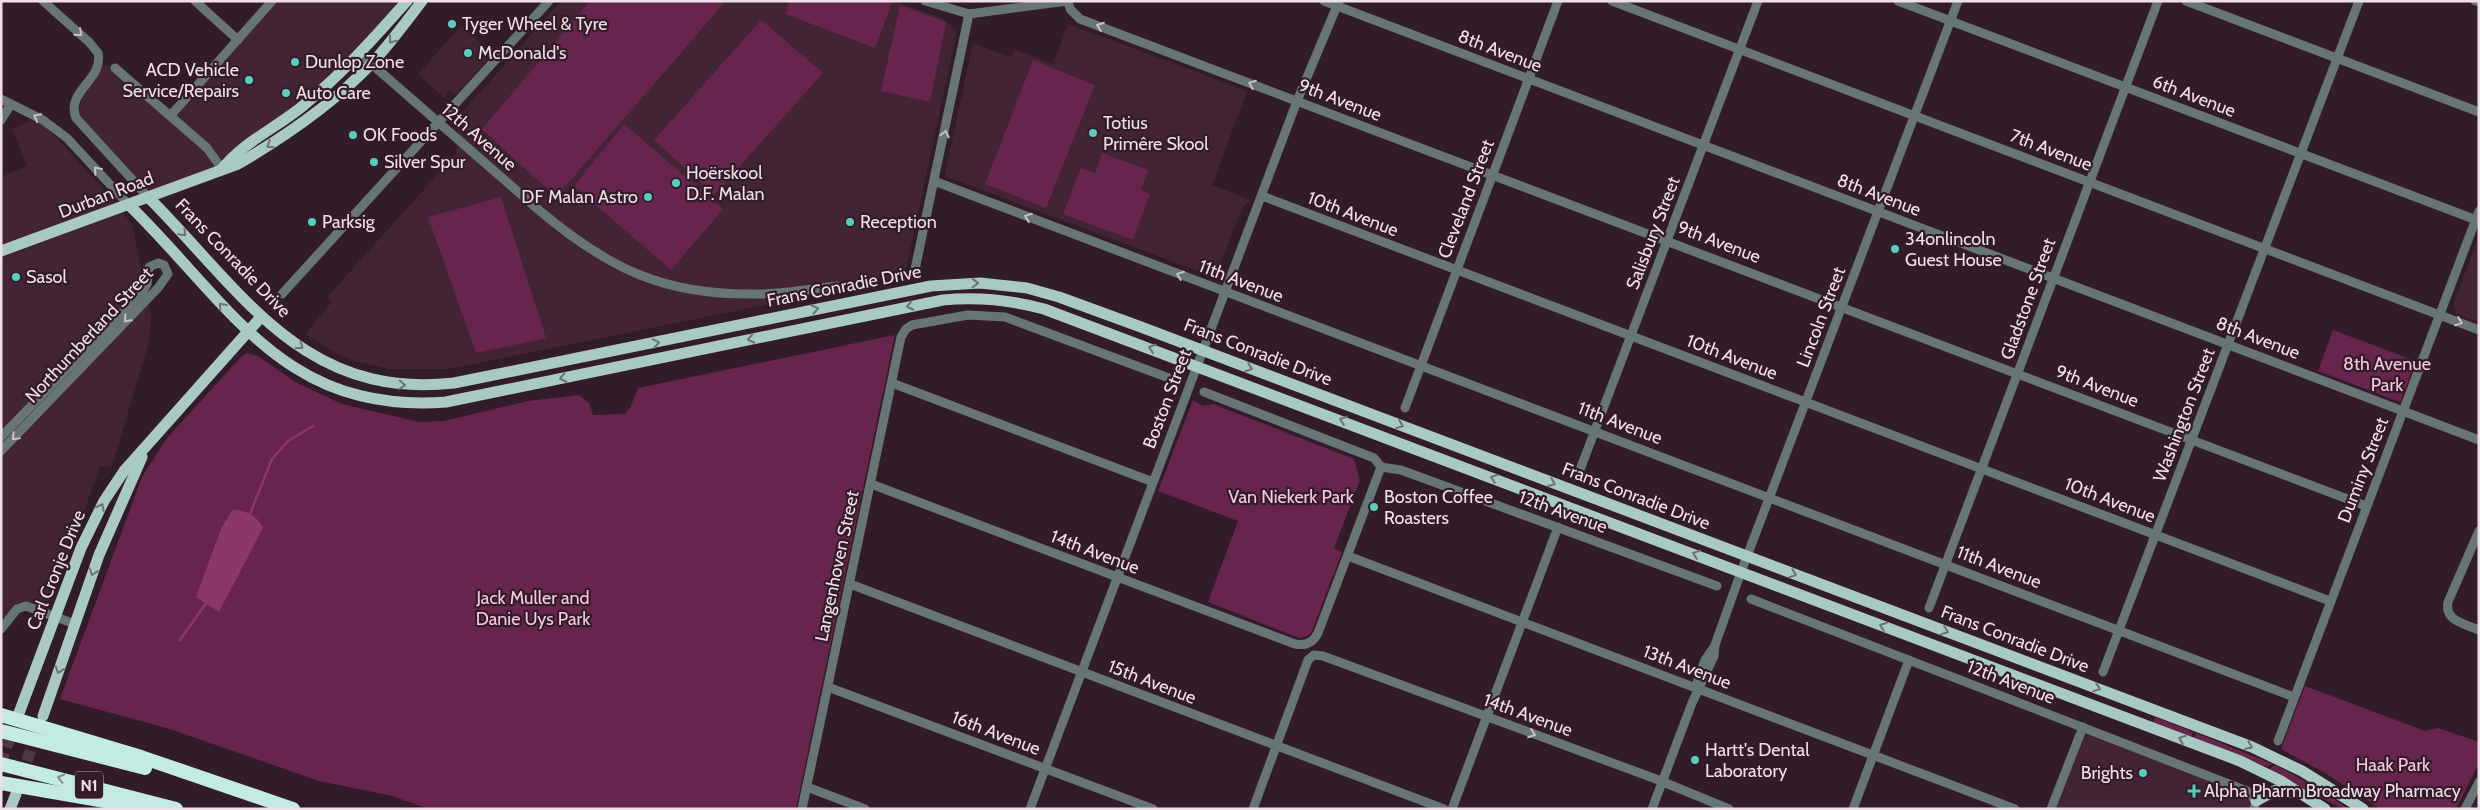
<svg xmlns="http://www.w3.org/2000/svg" width="2480" height="810" font-family="Cabin,sans-serif">
<rect width="100%" height="100%" fill="#331c29"/>
<!-- built -->
<g fill="#422435">
<path d="M273,1H407L359,53L220,169L149,198L74,112L98,64L115,67L172,115Z"/>
<path d="M561,1H894L944,19L957,32L906,269L898,278L449,369H388L355,361L337,354L305,334L332,302L327,297L456,154L459,116Z"/>
<path d="M1068,24L1247,91L1212,185L1250,200L1242,208L1220,265L1223,272L1219,279L947,177L945,174L973,43L1011,57L1014,49L1053,64Z"/>
<path d="M461,26L493,54L455,95L450,91L444,98L418,74Z"/>
<path d="M32,120L45,126L102,187L132,224L151,314L149,342L112,467L100,466L61,578L41,616L26,611L20,612L1,632V177L27,166L12,129Z"/>
<path d="M2479,236V322L2456,314L2453,304Z"/>
<path d="M2089,734L2246,794L2251,801V809H2057L2084,737Z"/>
</g>
<!-- green -->
<g fill="#67254d">
<path d="M590,1H726L556,197L482,129Z"/>
<path d="M790,1H888L892,3L875,48L785,14Z"/>
<path d="M900,5L946,22L930,102L881,91Z"/>
<path d="M761,20L823,73L714,195L654,140Z"/>
<path d="M1033,60L1095,85L1046,208L985,184Z"/>
<path d="M624,124L723,209L671,270L574,186Z"/>
<path d="M1102,153L1148,170L1141,190L1150,194L1133,240L1063,214L1081,168L1095,173Z"/>
<path d="M501,197L546,338L476,353L428,217Z"/>
<path d="M2333,330L2416,361L2400,402L2318,371Z"/>
<path d="M895,335L796,809H429L392,796L319,781L170,729L60,699L142,477L167,438L242,356L247,353L258,356L295,382L342,404L419,422L444,421L528,401L579,395L589,403L593,415L624,414L630,408L638,388Z"/>
<path d="M1193,400L1203,406L1213,404L1354,459L1360,480L1334,548L1342,552L1312,631L1308,636L1299,638L1208,602L1238,521L1158,491Z"/>
<path d="M2305,686L2425,731L2438,728L2479,742V763L2456,809H2381L2325,773L2281,749Z"/>
<path d="M2155,717L2193,732L2191,737L2153,722Z"/>
<path d="M2196,733L2273,764L2267,767L2194,738Z"/>
<path d="M2275,765L2316,787L2349,809C2335,809 2287,777 2269,769Z"/>
</g>
<!-- water -->
<path fill="#8b3769" d="M232,510C246,510 257,515 263,528L219,612L196,597L221,529Z"/>
<g fill="none" stroke-linecap="round" stroke-linejoin="round">
<!-- stream -->
<g stroke="#8b3769" stroke-width="2.5">
<path d="M250,514L272,459L288,441L313,426"/>
<path d="M180,640L206,603"/>
</g>
<!-- major-tunnel -->
<g stroke="#4f3946" stroke-width="11" stroke-dasharray="11 5.5" stroke-linecap="butt">
<path d="M1,763L14,727"/>
<path d="M16,792L37,732"/>
</g>
<!-- minor -->
<g stroke="#677674" stroke-width="9">
<path d="M43,1L89,42L98,53C104,80 65,91 76,118L149,198"/>
<path d="M195,1L238,40"/>
<path d="M925,1L969,14L1067,1"/>
<path d="M1068,1L1070,9L1080,19L2366,506"/>
<path d="M1324,1L2479,440"/>
<path d="M1612,1L2479,330"/>
<path d="M1898,1L2479,221"/>
<path d="M2186,1L2479,112"/>
<path d="M2475,1L2479,2"/>
<path d="M360,54L540,211C609,269 665,296 758,294C784,294 811,289 837,286"/>
<path d="M115,68L207,148L222,169"/>
<path d="M1,99L43,120L67,138L130,206"/>
<path d="M171,115L272,1"/>
<path d="M1,120L11,104"/>
<path d="M934,181L2294,697"/>
<path d="M1262,196L2330,601"/>
<path d="M914,274L969,14"/>
<path d="M282,294L549,1"/>
<path d="M892,383L1153,482"/>
<path d="M1204,392L1374,458L1381,467"/>
<path d="M1405,408L1558,1"/>
<path d="M1,437L143,291L147,284L149,267L158,263L164,265L168,274L158,288L1,451"/>
<path d="M1381,467L1401,470L1717,586"/>
<path d="M1578,475L1758,1"/>
<path d="M871,484L1295,644C1305,646 1313,643 1318,633L1381,467"/>
<path d="M2479,531L2448,602C2444,621 2465,624 2479,630"/>
<path d="M1348,556L2015,809"/>
<path d="M850,584L1444,809"/>
<path d="M1751,599L2247,791L2256,801L2254,809"/>
<path d="M1929,608L2158,1"/>
<path d="M1,629L17,609L26,606L75,624"/>
<path d="M2103,672L2359,1"/>
<path d="M1697,683L1705,660L1714,647"/>
<path d="M828,687L1153,809"/>
<path d="M2278,741L2479,211"/>
<path d="M807,787L865,809"/>
<path d="M802,809L901,337L906,329L912,325L968,315L1005,317L1177,381"/>
<path d="M1030,809L1297,101L1339,1"/>
<path d="M1253,809L1308,660L1314,655L1323,656L1656,779L1729,809"/>
<path d="M1452,809L1558,527"/>
<path d="M1652,809L1692,703L1714,656L1715,645L1741,572L1958,1"/>
<path d="M1853,809L1909,660"/>
<path d="M2051,809L2083,727"/>
<path d="M2465,809L2479,782"/>
</g>
<!-- major -->
<g stroke="#a9c9c4" stroke-width="11">
<path d="M222,169C243,142 278,127 304,105C342,74 374,38 407,1"/>
<path d="M149,198C242,291 303,400 454,383L931,286L980,283L1027,288L1059,297L1141,327L2252,747L2302,771L2363,809"/>
<path d="M130,206C231,305 283,414 446,402L943,300C977,297 1011,300 1044,309L2240,761L2281,781L2325,809"/>
<path d="M1,251L238,164C286,136 333,104 372,63C390,44 406,22 422,1"/>
<path d="M19,713L81,548L104,501L124,471L261,317"/>
<path d="M43,716L99,555L142,457"/>
<path d="M2256,801L2276,790L2294,793"/>
<path d="M10,809L16,794"/>
</g>
<!-- highway -->
<g stroke="#c3ebe4" stroke-width="14">
<path d="M1,715L141,757L293,809"/>
<path d="M1,731L145,768"/>
<path d="M1,764L176,809"/>
<path d="M1,783L145,808"/>
</g>
</g>
<!-- one-way arrows -->
<defs><path id="oneway-chevron" d="M-2-3.5L2.5 0L-2 3.5" fill="none" stroke-width="1.6" stroke-linecap="round" stroke-linejoin="round" transform="scale(1.25)"/></defs>
<g stroke="#c6c0c4">
<use href="#oneway-chevron" transform="translate(1100 26) rotate(-160)"/>
<use href="#oneway-chevron" transform="translate(79 33) rotate(41)"/>
<use href="#oneway-chevron" transform="translate(1252 84) rotate(-159)"/>
<use href="#oneway-chevron" transform="translate(37 117) rotate(-152)"/>
<use href="#oneway-chevron" transform="translate(945 134) rotate(-77)"/>
<use href="#oneway-chevron" transform="translate(97 170) rotate(-131)"/>
<use href="#oneway-chevron" transform="translate(1028 217) rotate(-159)"/>
<use href="#oneway-chevron" transform="translate(1180 275) rotate(-159)"/>
<use href="#oneway-chevron" transform="translate(127 319) rotate(133)"/>
<use href="#oneway-chevron" transform="translate(2459 322) rotate(21)"/>
<use href="#oneway-chevron" transform="translate(15 437) rotate(134)"/>
<use href="#oneway-chevron" transform="translate(1532 734) rotate(20)"/>
</g>
<g stroke="#6e7276">
<use href="#oneway-chevron" transform="translate(392 40) rotate(128)"/>
<use href="#oneway-chevron" transform="translate(270 145) rotate(148)"/>
<use href="#oneway-chevron" transform="translate(183 233) rotate(47)"/>
<use href="#oneway-chevron" transform="translate(975 283) rotate(-1)"/>
<use href="#oneway-chevron" transform="translate(222 306) rotate(-132)"/>
<use href="#oneway-chevron" transform="translate(910 306) rotate(168)"/>
<use href="#oneway-chevron" transform="translate(815 309) rotate(-12)"/>
<use href="#oneway-chevron" transform="translate(751 339) rotate(168)"/>
<use href="#oneway-chevron" transform="translate(656 343) rotate(-10)"/>
<use href="#oneway-chevron" transform="translate(300 346) rotate(35)"/>
<use href="#oneway-chevron" transform="translate(1152 348) rotate(-160)"/>
<use href="#oneway-chevron" transform="translate(1249 368) rotate(21)"/>
<use href="#oneway-chevron" transform="translate(563 378) rotate(168)"/>
<use href="#oneway-chevron" transform="translate(402 385) rotate(4)"/>
<use href="#oneway-chevron" transform="translate(1343 420) rotate(-160)"/>
<use href="#oneway-chevron" transform="translate(1400 425) rotate(21)"/>
<use href="#oneway-chevron" transform="translate(1494 478) rotate(-159)"/>
<use href="#oneway-chevron" transform="translate(1552 483) rotate(23)"/>
<use href="#oneway-chevron" transform="translate(101 507) rotate(-62)"/>
<use href="#oneway-chevron" transform="translate(1696 554) rotate(-159)"/>
<use href="#oneway-chevron" transform="translate(93 572) rotate(109)"/>
<use href="#oneway-chevron" transform="translate(1793 574) rotate(21)"/>
<use href="#oneway-chevron" transform="translate(1883 626) rotate(-159)"/>
<use href="#oneway-chevron" transform="translate(1945 631) rotate(21)"/>
<use href="#oneway-chevron" transform="translate(59 670) rotate(109)"/>
<use href="#oneway-chevron" transform="translate(2097 688) rotate(21)"/>
<use href="#oneway-chevron" transform="translate(2182 739) rotate(-159)"/>
<use href="#oneway-chevron" transform="translate(2249 746) rotate(22)"/>
</g>
<use stroke="#828e90" href="#oneway-chevron" transform="translate(61 778) rotate(-166)"/>
<!-- markers -->
<g fill="#59cebf" stroke="#331c29" stroke-width="2">
<circle cx="452" cy="24" r="5"/>
<circle cx="468" cy="53" r="5"/>
<circle cx="295" cy="62" r="5"/>
<circle cx="249" cy="80" r="5"/>
<circle cx="286" cy="93" r="5"/>
<circle cx="1093" cy="133" r="5"/>
<circle cx="353" cy="135" r="5"/>
<circle cx="374" cy="162" r="5"/>
<circle cx="676" cy="183" r="5"/>
<circle cx="648" cy="197" r="5"/>
<circle cx="312" cy="222" r="5"/>
<circle cx="850" cy="222" r="5"/>
<circle cx="1895" cy="249" r="5"/>
<circle cx="16" cy="277" r="5"/>
<circle cx="1374" cy="507" r="5"/>
<circle cx="1695" cy="760" r="5"/>
<circle cx="2143" cy="773" r="5"/>
<path d="M2191.5 783.5h5v5h5v5h-5v5h-5v-5h-5v-5h5z"/>
</g>
<g text-anchor="middle" stroke-width="4.5" stroke-linejoin="round" paint-order="stroke">
<!-- shield labels -->
<rect fill="#331c29" stroke="#b7a4ae" stroke-width="1" x="75" y="771.5" width="28" height="27" rx="4"/>
<g font-size="16" font-weight="bold" fill="#efdfe7">
<text x="89" y="791">N1</text>
</g>
<!-- poi labels -->
<g font-size="18" fill="#efdfe7" stroke="#331c29" text-anchor="start">
<text x="462" y="30">Tyger Wheel &amp; Tyre</text>
<text x="478" y="59">McDonald's</text>
<text x="305" y="68">Dunlop Zone</text>
<text x="239" y="76" text-anchor="end">ACD Vehicle<tspan x="239" dy="21">Service/Repairs</tspan></text>
<text x="296" y="99">Auto Care</text>
<text x="1103" y="129">Totius<tspan x="1103" dy="21">Primêre Skool</tspan></text>
<text x="363" y="141">OK Foods</text>
<text x="384" y="168">Silver Spur</text>
<text x="686" y="179">Hoërskool<tspan x="686" dy="21">D.F. Malan</tspan></text>
<text x="638" y="203" text-anchor="end">DF Malan Astro</text>
<text x="322" y="228">Parksig</text>
<text x="860" y="228">Reception</text>
<text x="1905" y="245">34onlincoln<tspan x="1905" dy="21">Guest House</tspan></text>
<text x="26" y="283">Sasol</text>
<text x="1384" y="503">Boston Coffee<tspan x="1384" dy="21">Roasters</tspan></text>
<text x="1705" y="756">Hartt's Dental<tspan x="1705" dy="21">Laboratory</tspan></text>
<text x="2133" y="779" text-anchor="end">Brights</text>
<text x="2204" y="797">Alpha Pharm Broadway Pharmacy</text>
</g>
<!-- street labels -->
<g font-size="18" fill="#efdfe7" stroke="#331c29">
<text transform="translate(1500 51) rotate(21)" y="6">8th Avenue</text>
<text transform="translate(2194 96) rotate(21)" y="6">6th Avenue</text>
<text transform="translate(1340 100) rotate(21)" y="6">9th Avenue</text>
<text transform="translate(479 137) rotate(41)" y="6">12th Avenue</text>
<text transform="translate(2051 150) rotate(21)" y="6">7th Avenue</text>
<text transform="translate(106 195) rotate(-21)" y="6">Durban Road</text>
<text transform="translate(1879 195) rotate(21)" y="6">8th Avenue</text>
<text transform="translate(1466 199) rotate(-69)" y="6">Cleveland Street</text>
<text transform="translate(1353 214) rotate(21)" y="6">10th Avenue</text>
<text transform="translate(1653 233) rotate(-69)" y="6">Salisbury Street</text>
<text transform="translate(1719 242) rotate(21)" y="6">9th Avenue</text>
<text transform="translate(233 258) rotate(46)" y="6">Frans Conradie Drive</text>
<text transform="translate(1241 281) rotate(21)" y="6">11th Avenue</text>
<text transform="translate(844 286) rotate(-11)" y="6">Frans Conradie Drive</text>
<text transform="translate(2028 299) rotate(-70)" y="6">Gladstone Street</text>
<text transform="translate(1821 317) rotate(-69)" y="6">Lincoln Street</text>
<text transform="translate(89 335) rotate(-47)" y="6">Northumberland Street</text>
<text transform="translate(2258 338) rotate(21)" y="6">8th Avenue</text>
<text transform="translate(1258 352) rotate(21)" y="6">Frans Conradie Drive</text>
<text transform="translate(1732 357) rotate(21)" y="6">10th Avenue</text>
<text transform="translate(2097 386) rotate(21)" y="6">9th Avenue</text>
<text transform="translate(1167 399) rotate(-69)" y="6">Boston Street</text>
<text transform="translate(2184 415) rotate(-69)" y="6">Washington Street</text>
<text transform="translate(1620 423) rotate(21)" y="6">11th Avenue</text>
<text transform="translate(2363 470) rotate(-69)" y="6">Duminy Street</text>
<text transform="translate(1636 496) rotate(21)" y="6">Frans Conradie Drive</text>
<text transform="translate(2110 500) rotate(21)" y="6">10th Avenue</text>
<text transform="translate(1563 512) rotate(20)" y="6">12th Avenue</text>
<text transform="translate(1095 552) rotate(21)" y="6">14th Avenue</text>
<text transform="translate(837 566) rotate(-78)" y="6">Langenhoven Street</text>
<text transform="translate(1999 567) rotate(21)" y="6">11th Avenue</text>
<text transform="translate(56 570) rotate(-68)" y="6">Carl Cronje Drive</text>
<text transform="translate(2015 639) rotate(21)" y="6">Frans Conradie Drive</text>
<text transform="translate(1687 667) rotate(21)" y="6">13th Avenue</text>
<text transform="translate(1152 682) rotate(21)" y="6">15th Avenue</text>
<text transform="translate(2011 682) rotate(21)" y="6">12th Avenue</text>
<text transform="translate(1528 715) rotate(20)" y="6">14th Avenue</text>
<text transform="translate(996 733) rotate(21)" y="6">16th Avenue</text>
</g>
<!-- park labels -->
<g font-size="18" fill="#f8c8e0" stroke="#331c29">
<text x="2387" y="370">8th Avenue<tspan x="2387" dy="21">Park</tspan></text>
<text x="1291" y="503">Van Niekerk Park</text>
<text x="533" y="604">Jack Muller and<tspan x="533" dy="21">Danie Uys Park</tspan></text>
<text x="2393" y="771">Haak Park</text>
</g>
</g>
<!-- border -->
<rect width="2480" height="810" fill="none" stroke="#efdfe7" stroke-width="5"/>
</svg>
